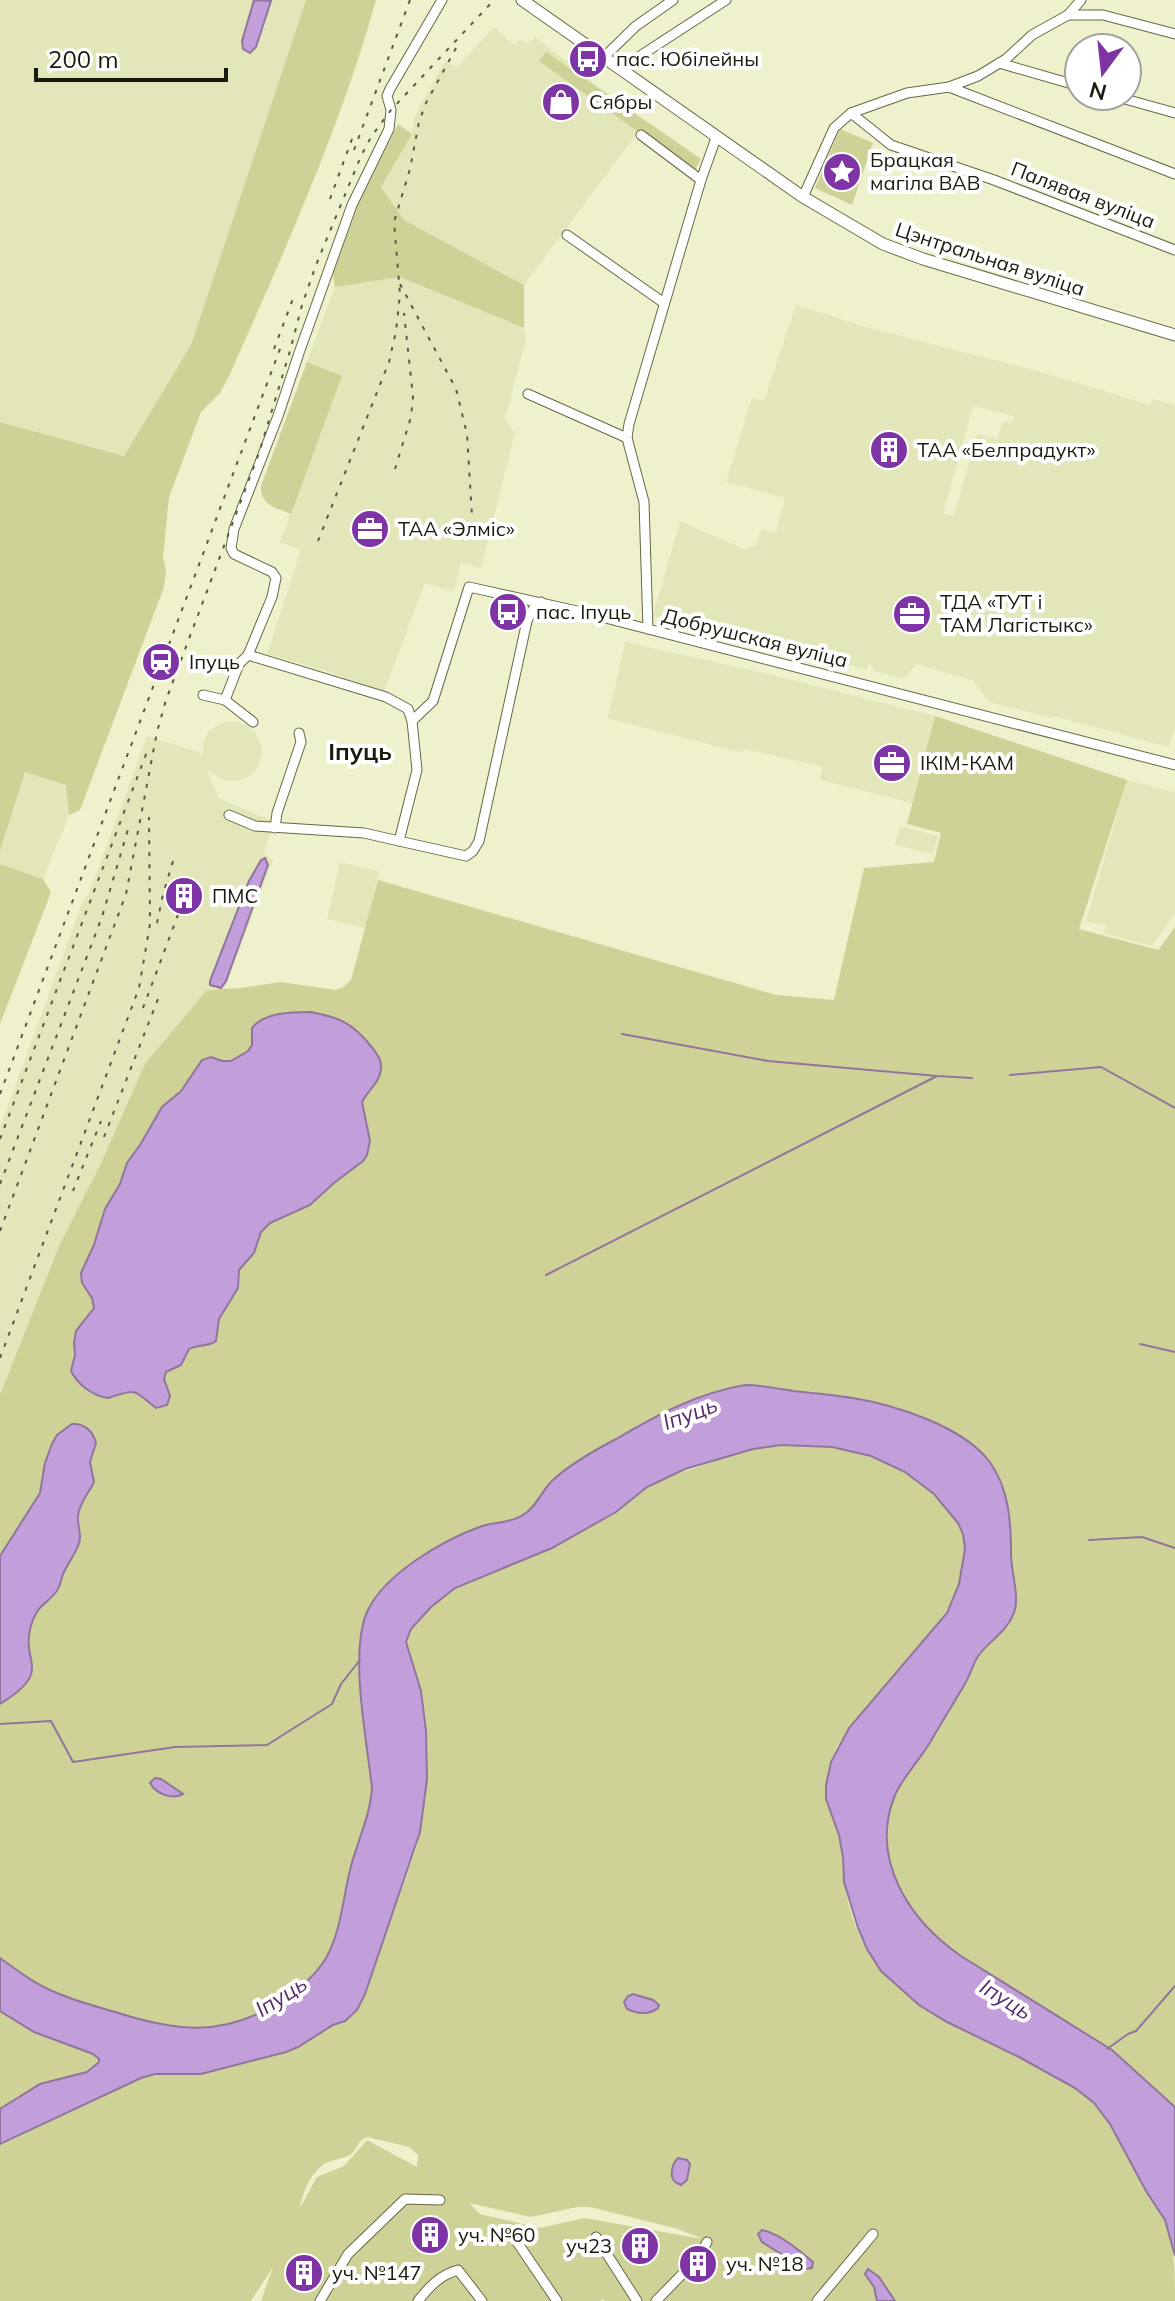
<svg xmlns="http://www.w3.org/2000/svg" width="1175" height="2301" font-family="Mulish,sans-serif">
<rect width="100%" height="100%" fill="#eef1cb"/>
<!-- built -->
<g fill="#e3e6b9" fill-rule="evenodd">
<path d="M0,0H306L191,345L124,456L0,422Z"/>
<path d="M494,27L514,45L521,39L527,44L535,37L645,123L524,285L404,220L381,187L412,134L414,117L445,61L457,67Z"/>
<path d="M399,277L524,328L526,338L505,419L515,433L481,568L461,563L454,592L425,583L384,692L324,670L267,654L301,550L280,542L342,376L307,362L335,287Z"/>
<path d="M796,305L866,327L1048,374L1150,405L1153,399L1175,405V726L1169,747L1053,716L1052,718L988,702L974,681L916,664L905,679L875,671L869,663L867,670L689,624L685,615L666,609L660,618L653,616L680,521L746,550L748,546L756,547L761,529L776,532L785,498L726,482L752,398L764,401ZM973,406L1014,416L1012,423L1003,421L997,439L977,434L954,516L943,514Z"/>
<path d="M625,642L764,673L935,716L912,803L820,780L822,767L746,749L738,752L608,718Z"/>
<path d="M227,722H237L247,725L255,732L260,741L262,751L260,761L256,770L248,777L239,781L223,780L207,771L219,798L274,822L264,854L273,860L225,988L207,990L102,1161L59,1246L0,1395V1127L84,898L88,896L147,736L199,752L202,757L204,740L209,731L218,725Z"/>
<path d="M25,771L66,785L69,815L43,879L0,864V851Z"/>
<path d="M1127,780L1175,792V913L1152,946L1103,933L1107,925L1086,921Z"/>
<path d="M900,826L938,836L933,854L895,845Z"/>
<path d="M340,862L379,871L366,928L327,919Z"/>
</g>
<!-- green -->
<g fill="#ced297" fill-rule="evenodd">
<path d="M306,0H376C340,129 284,252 230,374L220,393L201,412L169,497L163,557L166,572L164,587L80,810L69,815L66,785L25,772L0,851V422L124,456L191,345Z"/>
<path d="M546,52L701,159L694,172L539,61Z"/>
<path d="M398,124L412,134L381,187L404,220L524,285V328L400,277L335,287L333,274L358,205Z"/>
<path d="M840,129L873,143L852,205L815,188Z"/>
<path d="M307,362L342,376L291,514C276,508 260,505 261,486Z"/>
<path d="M935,716L1127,780L1079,929L1158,950L1175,927V2107L1112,2050L961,1956C909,1920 868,1857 896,1794C905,1774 921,1758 932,1739C943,1720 955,1701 966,1682C971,1674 973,1664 979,1656C990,1640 1008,1632 1014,1611C1018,1597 1014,1589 1012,1575C1007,1534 1018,1516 995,1476C990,1468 986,1458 980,1452C956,1427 920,1417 888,1407C860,1398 832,1395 802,1392C783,1390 764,1383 744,1385C687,1391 614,1437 568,1470C562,1474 555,1478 550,1483C540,1493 535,1508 522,1516C509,1523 493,1522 480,1527C446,1540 392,1569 373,1601C346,1647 366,1736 372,1788C370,1817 357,1842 350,1870C344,1898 341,1933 326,1958C315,1976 296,1992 278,2003C219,2039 177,2032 115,2012C95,2006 75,2001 57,1993C36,1985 18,1971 0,1958V1395L59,1246L102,1161L145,1064L207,990L241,988L280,982L335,990L342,988L351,980L378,880L776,995L834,1000L864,868L934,862L941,833L907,824Z"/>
<path d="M0,864L43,879L51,892L0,1024Z"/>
<path d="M792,1444C846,1447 902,1458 940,1501C948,1510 957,1518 962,1530C967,1543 965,1558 962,1571C952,1623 900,1669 866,1708C852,1725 837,1742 830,1764C826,1779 825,1796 830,1811C833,1821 838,1830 840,1840C843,1854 842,1868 844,1882C863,2003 954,2020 1045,2071C1060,2080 1077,2088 1091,2100C1113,2121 1124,2151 1138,2177C1147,2193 1159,2207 1166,2224C1175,2248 1175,2275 1175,2301H605L603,2299L600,2301H261L273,2267L251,2301H0V2144L141,2078L155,2074H202L286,2052L298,2047L333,2025L345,2021L357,2010L365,1994L416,1849L421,1825L427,1779V1748L421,1691L407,1647V1638L411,1629L426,1612L450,1591L552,1548L610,1515L642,1490L667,1477L753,1449ZM367,2137L409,2147L418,2155L417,2167L367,2140L344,2166L317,2177L300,2208C303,2190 313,2167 331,2161C337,2159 344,2158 350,2155C358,2149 357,2140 367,2137ZM469,2203L531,2217L577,2207H590L678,2229L703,2239L584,2218L540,2228L480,2214Z"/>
<path d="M0,2011L28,2029L93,2054L99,2059V2062L87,2072L40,2084L0,2109Z"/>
</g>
<!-- water -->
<g fill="#c29eda" stroke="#90769c" stroke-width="2">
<path d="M254,0L271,1L256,47L250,53L243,49L242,41Z"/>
<path d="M265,858L268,865L226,981L221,988L210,985V981L249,881L261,860Z"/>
<path d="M311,1012C341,1018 352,1023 371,1046C376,1053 382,1059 381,1069C380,1082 368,1090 362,1102L370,1141L367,1155L363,1161L334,1183L310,1205L270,1223L261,1232L254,1253L239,1270L238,1288L219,1319L216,1341C209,1347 198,1344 189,1349L181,1365L166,1372L164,1379L170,1396L167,1405L156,1408C133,1390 138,1388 108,1398C93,1396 78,1385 71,1371L75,1355L74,1343L76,1331L94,1308L92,1298L82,1283L81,1273L94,1245L105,1209L120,1184L127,1163L140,1145L162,1107L181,1091L202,1060L211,1057L222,1061H231L248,1051L252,1045V1028C264,1012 293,1012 311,1012Z"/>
<path d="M745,1385C761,1385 776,1388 793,1391C813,1393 833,1395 853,1398C895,1405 962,1426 989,1461C1009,1488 1011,1521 1011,1554C1011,1573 1020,1596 1014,1613C1006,1633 991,1639 979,1655C973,1663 971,1673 966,1682C955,1701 943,1720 932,1739C921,1759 904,1775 895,1795C869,1859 909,1920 961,1956L1112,2050L1175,2107V2256L1165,2220L1146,2191L1110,2124L1094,2103L1075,2088L1019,2057L947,2022L919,2005L881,1971L867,1949L858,1928L844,1882L843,1857L839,1835L826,1799V1785L831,1762L849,1728L947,1613L959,1584L965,1549L963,1534L958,1523L934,1494L905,1472L871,1456L832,1447L781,1445L753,1449L685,1469L647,1487L616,1512L552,1548L455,1588L431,1607L411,1629L406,1642L421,1691L426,1731L427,1779L420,1832L365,1994L357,2010L345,2021L333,2025L298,2047L286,2052L201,2074H155L141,2078L0,2144V2109L40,2084L87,2072L99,2062V2059L93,2054L34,2032L0,2011V1958C18,1971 36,1985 57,1993C75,2001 95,2006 115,2012C175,2031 221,2038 278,2003C296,1992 315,1976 326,1958C341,1932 343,1898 350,1870C357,1842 370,1817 372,1788C367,1741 349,1654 367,1612C384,1574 443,1540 482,1526C495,1522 511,1523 523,1515C537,1507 542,1489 554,1479C572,1463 595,1450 616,1439C657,1415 697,1393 745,1385Z"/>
<path d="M72,1424C84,1423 93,1431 96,1443L90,1462L94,1482C89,1493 79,1503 78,1516C77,1527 83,1535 78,1546C74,1556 67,1565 63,1574C61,1580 60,1587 56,1592C48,1603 39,1604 33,1620C16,1663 58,1668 0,1704V1556L40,1493L45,1463L52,1444L57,1435Z"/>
<path d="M155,1778L161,1779L183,1794C172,1800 156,1794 150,1783Z"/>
<path d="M633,1994L653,2000L659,2005L658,2008C650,2015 637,2014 627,2009L624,2002L628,1996Z"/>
<path d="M678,2158L687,2160L690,2164L687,2180L681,2185L675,2182C669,2176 672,2164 678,2158Z"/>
<path d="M762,2230C780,2234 799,2250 813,2262L812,2268L805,2269L762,2242L758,2234Z"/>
<path d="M868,2269L879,2277L895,2301H877L874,2287L865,2274Z"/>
</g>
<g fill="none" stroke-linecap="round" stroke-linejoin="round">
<!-- stream -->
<g stroke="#90769c" stroke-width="2">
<path d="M622,1034L768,1061L937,1076L972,1078"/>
<path d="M1010,1075L1101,1067L1175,1108"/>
<path d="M546,1275L937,1076"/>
<path d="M1140,1344L1175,1352"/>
<path d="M1089,1540L1142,1537L1175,1548"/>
<path d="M0,1724L51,1721L73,1762L175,1747L267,1745L332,1704L341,1684L360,1660"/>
<path d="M1107,2049L1128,2034L1136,2031L1175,1986"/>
</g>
<defs>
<g id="minor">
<path d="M1068,15H1103L1175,34"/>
<path d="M603,58L636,26L673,0"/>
<path d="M999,63L1079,86"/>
<path d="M620,69L726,0"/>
<path d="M949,87L1175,174"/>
<path d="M1114,96L1175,113"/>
<path d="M851,113L891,145L994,180L1175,250"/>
<path d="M641,135L701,180"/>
<path d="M803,197L834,128L851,113L907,93L949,87L978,76L1006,59L1032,35L1068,15L1081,0"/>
<path d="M567,235L664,303"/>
<path d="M528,394L627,438"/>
<path d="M648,629L644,502L627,438L629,424L701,180L716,138"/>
<path d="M248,655L386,697L408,709L412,721L417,770L399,841L466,856L473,851L479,841L527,621L533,609L541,602"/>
<path d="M203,695L225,700"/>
<path d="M412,721L433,701L469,587L586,613L1175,765"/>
<path d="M253,722L225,700L239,664L248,655L272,597L276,578L272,572L234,554L231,548L234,529L278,416L299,353L352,205L389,129L391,110L387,96L390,89L442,0"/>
<path d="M229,815L255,826L364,833L399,841"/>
<path d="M275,828L277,813L301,742L299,733"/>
<path d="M596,2237L637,2301"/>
<path d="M517,2242L557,2301"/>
<path d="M320,2301L348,2254L405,2199L440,2200"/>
<path d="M418,2301C429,2287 440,2275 458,2270L482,2301"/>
<path d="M656,2301L699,2257L707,2242"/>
<path d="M817,2301L873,2234"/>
</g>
<path id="major" d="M522,0L803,197L883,244L923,259L1175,335"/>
</defs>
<!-- minor casing -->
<use href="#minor" stroke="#666846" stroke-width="11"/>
<!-- major casing -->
<use href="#major" stroke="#666846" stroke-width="13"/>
<!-- minor -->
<use href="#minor" stroke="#fff" stroke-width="9"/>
<!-- major -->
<use href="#major" stroke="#fff" stroke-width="11"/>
<!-- rail -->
<g stroke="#5a5b46" stroke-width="2" stroke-dasharray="4 8" stroke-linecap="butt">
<path d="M354,150L410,0"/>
<path d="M330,199L352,139"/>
<path d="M400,284L456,389L467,434L472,516"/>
<path d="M274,349L294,296"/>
<path d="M395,469L411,417L413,397L404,313"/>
<path d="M318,541L389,362L396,331L400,294L394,222L410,169L419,122L426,103L456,48"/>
<path d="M157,923L163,894L174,858"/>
<path d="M143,1008L179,912"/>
<path d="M0,1094L283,341"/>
<path d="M104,1137L158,999"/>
<path d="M0,1139L148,749"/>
<path d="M0,1184L102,917L129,826"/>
<path d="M73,1191L101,1121"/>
<path d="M0,1231L126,894L157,732L166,700L259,453L290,351L302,305L316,265L361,156L371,137L391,110L494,0"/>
<path d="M0,1358L139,988L150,924L149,817"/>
</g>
</g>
<!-- icons -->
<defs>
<symbol id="bus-disc" viewBox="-11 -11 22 22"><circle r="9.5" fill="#7f34a6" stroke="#fff"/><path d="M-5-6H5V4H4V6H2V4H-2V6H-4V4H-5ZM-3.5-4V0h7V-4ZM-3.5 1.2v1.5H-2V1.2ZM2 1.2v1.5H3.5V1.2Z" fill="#fff"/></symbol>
<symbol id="shop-disc" viewBox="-11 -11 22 22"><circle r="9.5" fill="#7f34a6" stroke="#fff"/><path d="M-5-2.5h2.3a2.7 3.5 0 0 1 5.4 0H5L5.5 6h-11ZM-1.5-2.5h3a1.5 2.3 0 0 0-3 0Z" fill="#fff"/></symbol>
<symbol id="sight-disc" viewBox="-11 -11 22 22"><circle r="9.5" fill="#7f34a6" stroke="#fff"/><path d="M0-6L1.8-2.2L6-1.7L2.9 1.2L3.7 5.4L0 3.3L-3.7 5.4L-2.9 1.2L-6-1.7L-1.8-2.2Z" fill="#fff"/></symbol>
<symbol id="building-disc" viewBox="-11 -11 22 22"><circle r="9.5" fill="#7f34a6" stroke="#fff"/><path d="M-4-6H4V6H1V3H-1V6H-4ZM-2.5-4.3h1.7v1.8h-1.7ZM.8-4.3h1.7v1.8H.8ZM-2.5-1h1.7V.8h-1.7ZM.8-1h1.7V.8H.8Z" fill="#fff"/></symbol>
<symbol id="office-disc" viewBox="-11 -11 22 22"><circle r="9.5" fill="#7f34a6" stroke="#fff"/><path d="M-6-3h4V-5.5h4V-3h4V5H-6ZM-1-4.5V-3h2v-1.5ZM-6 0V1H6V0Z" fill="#fff"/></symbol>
<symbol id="station-disc" viewBox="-11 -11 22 22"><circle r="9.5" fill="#7f34a6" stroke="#fff"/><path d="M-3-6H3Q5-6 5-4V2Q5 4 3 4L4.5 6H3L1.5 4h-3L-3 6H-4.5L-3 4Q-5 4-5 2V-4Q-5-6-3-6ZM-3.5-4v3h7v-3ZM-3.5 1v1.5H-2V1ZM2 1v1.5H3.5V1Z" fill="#fff"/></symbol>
</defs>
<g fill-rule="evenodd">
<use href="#bus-disc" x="566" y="37" width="44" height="44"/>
<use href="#shop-disc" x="539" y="80" width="44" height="44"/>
<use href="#sight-disc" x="820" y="150" width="44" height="44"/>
<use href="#building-disc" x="867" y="428" width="44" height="44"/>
<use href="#office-disc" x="348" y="507" width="44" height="44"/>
<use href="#bus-disc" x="486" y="590" width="44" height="44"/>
<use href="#office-disc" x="890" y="592" width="44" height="44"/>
<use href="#station-disc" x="139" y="640" width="44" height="44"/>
<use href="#office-disc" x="870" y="741" width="44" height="44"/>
<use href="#building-disc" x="162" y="874" width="44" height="44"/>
<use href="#building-disc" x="408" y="2213" width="44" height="44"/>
<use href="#building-disc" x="618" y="2224" width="44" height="44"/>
<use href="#building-disc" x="676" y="2242" width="44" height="44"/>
<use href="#building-disc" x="282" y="2251" width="44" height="44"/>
</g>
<g text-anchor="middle" stroke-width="8" stroke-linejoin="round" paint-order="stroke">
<!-- poi labels -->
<g font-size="20" fill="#1a1a0d" stroke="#fff" text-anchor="start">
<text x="616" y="66">пас. Юбілейны</text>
<text x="589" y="109">Сябры</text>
<text x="870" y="167">Брацкая<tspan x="870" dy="23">магіла ВАВ</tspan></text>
<text x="917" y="457">ТАА «Белпрадукт»</text>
<text x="398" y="536">ТАА «Элміс»</text>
<text x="940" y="609">ТДА «ТУТ і<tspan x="940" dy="23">ТАМ Лагістыкс»</tspan></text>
<text x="536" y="619">пас. Іпуць</text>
<text x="189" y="669">Іпуць</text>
<text x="920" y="770">ІКІМ-КАМ</text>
<text x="212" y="903">ПМС</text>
<text x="458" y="2242">уч. №60</text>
<text x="612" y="2253" text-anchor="end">уч23</text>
<text x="726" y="2271">уч. №18</text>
<text x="332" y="2280">уч. №147</text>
</g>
<!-- street labels -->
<g font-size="20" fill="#1a1a0d" stroke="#fff">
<text transform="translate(1083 195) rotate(21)" y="7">Палявая вуліца</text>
<text transform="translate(990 259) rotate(18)" y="7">Цэнтральная вуліца</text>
<text transform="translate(755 638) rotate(14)" y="7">Добрушская вуліца</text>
</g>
<!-- water labels -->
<g font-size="22" font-style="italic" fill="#572a71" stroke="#fff">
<text transform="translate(690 1413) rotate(-20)" y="8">Іпуць</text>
<text transform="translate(281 1996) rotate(-32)" y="8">Іпуць</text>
<text transform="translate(1006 1999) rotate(32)" y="8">Іпуць</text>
</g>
<!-- quarter labels -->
<g font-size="24" font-weight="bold" fill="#1a1a0d" stroke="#fff">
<text x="360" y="760">Іпуць</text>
</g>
</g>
<!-- north arrow -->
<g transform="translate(1103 72) rotate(195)"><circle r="38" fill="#ffffff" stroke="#a3a39e" stroke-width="2"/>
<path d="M0-6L14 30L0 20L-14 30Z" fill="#7f34a6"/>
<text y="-12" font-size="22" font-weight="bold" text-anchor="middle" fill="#1a1a0d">N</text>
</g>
<!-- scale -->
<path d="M36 68v12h190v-12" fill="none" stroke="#1a1a0d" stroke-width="4"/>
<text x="48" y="68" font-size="24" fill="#1a1a0d" stroke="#ffffff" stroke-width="6" paint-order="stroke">200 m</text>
</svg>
